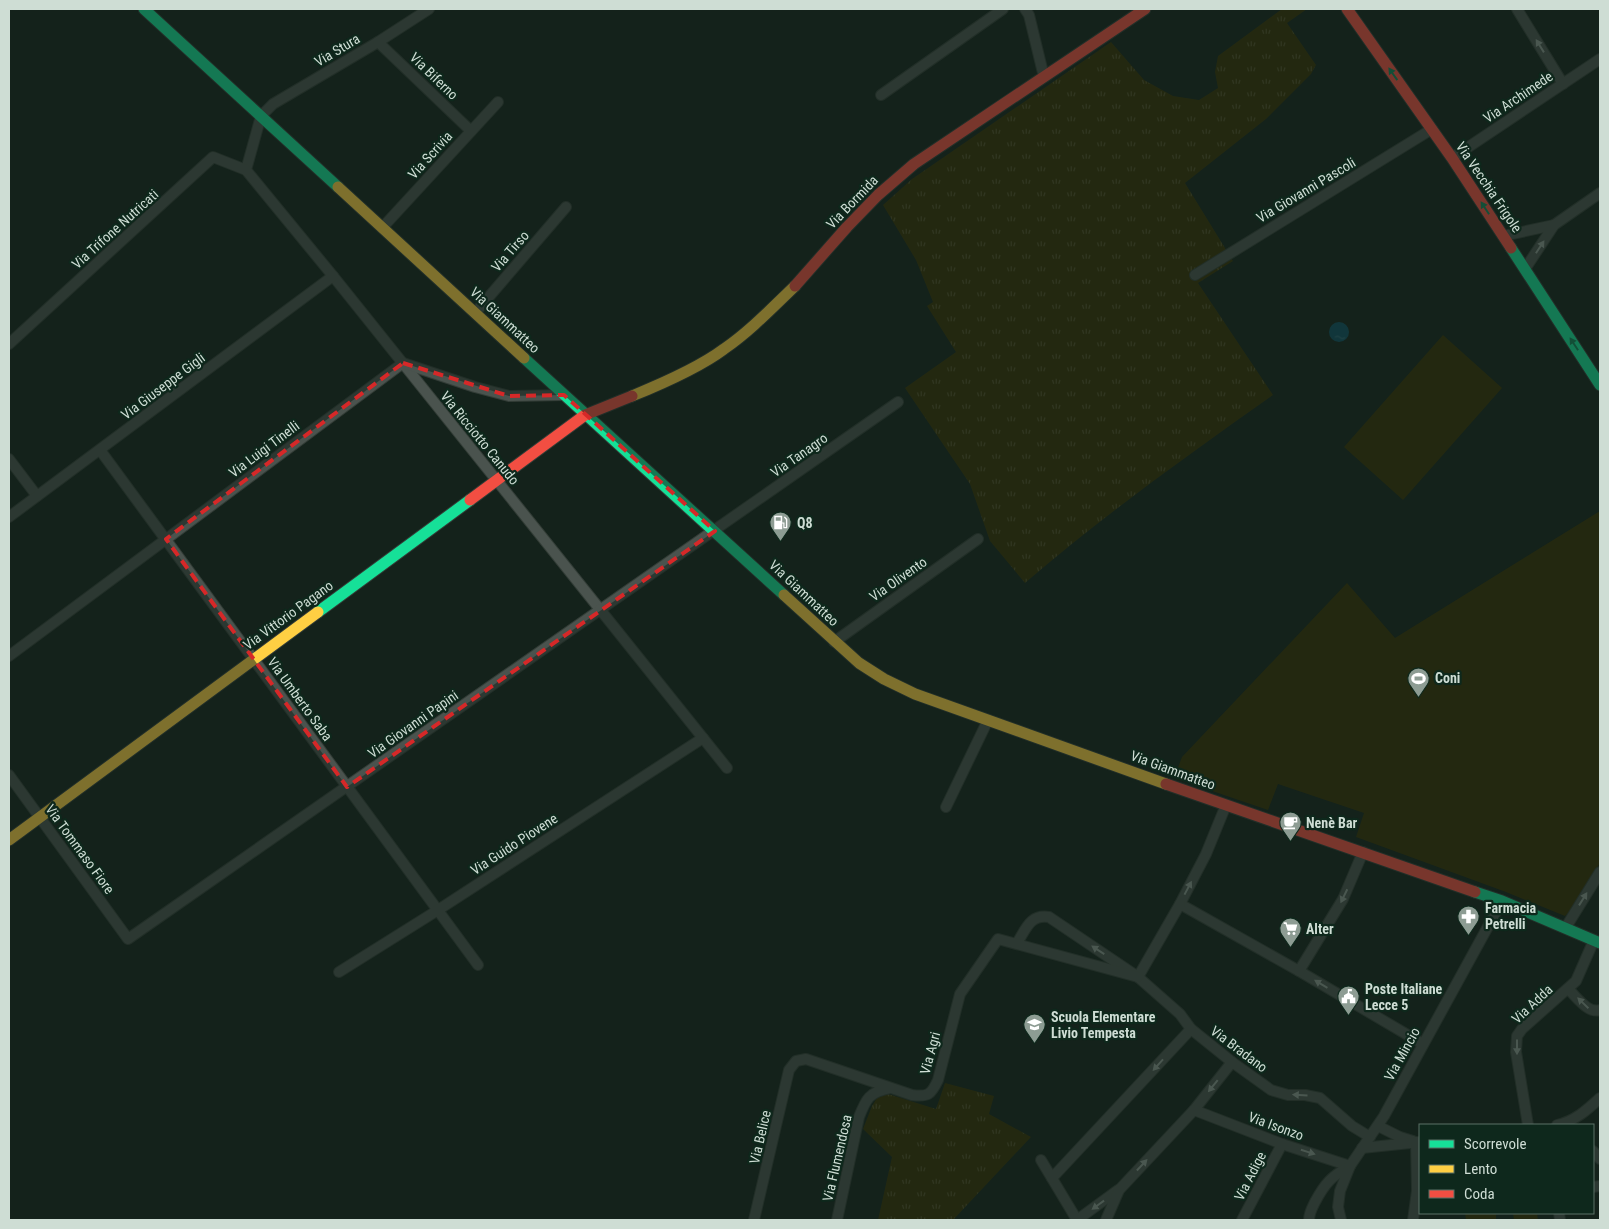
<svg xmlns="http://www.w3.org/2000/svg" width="1609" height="1229" font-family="'Roboto Condensed',sans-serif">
<defs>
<pattern id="grass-tufts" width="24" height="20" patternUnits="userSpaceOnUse" patternTransform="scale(1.25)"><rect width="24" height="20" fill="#373004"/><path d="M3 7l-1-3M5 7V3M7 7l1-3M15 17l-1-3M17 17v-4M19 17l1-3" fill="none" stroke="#534e28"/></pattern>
<pattern id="water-ripples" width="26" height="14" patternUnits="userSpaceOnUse" patternTransform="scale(1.25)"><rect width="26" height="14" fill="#0f4f62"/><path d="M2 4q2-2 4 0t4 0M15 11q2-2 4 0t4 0" fill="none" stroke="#316878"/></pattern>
</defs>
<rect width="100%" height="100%" fill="#14221b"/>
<!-- grass -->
<g fill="url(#grass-tufts)">
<path d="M1282,9H1307L1287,23L1316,65L1311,74L1266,119L1185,183L1233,261L1198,283L1273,395C1188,455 1104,515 1025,583L990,541L970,484L905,388L956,352L927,306L933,302L916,260L883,205L912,179L1111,42L1144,80L1173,96L1199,100L1218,88L1215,72L1218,56Z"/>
<path d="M945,1083L994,1096L989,1114L1031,1137L953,1220H878L892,1157L863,1129L872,1106L877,1098L888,1094L936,1109Z"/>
</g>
<!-- pitch -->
<g fill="#373004">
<path d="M1443,335L1502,388L1403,500L1344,447Z"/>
<path d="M1600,511V863L1569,912L1565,916L1506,892L1356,837L1364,813L1278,784L1268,810L1174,778L1182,757L1347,583L1395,638Z"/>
<path d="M1465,1213H1496V1220H1466Z"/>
<path d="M1513,1213H1537L1538,1220H1514Z"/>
</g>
<!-- water -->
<circle fill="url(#water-ripples)" cx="1339" cy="332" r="10"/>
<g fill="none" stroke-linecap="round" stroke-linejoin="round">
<defs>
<g id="street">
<path d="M429,9L378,42L273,104L261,116L246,170L333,276L727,768"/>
<path d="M1025,9L1029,15L1044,77"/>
<path d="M1517,9L1563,84"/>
<path d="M378,42L471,131"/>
<path d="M881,95L1003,9"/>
<path d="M1452,158L1600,59"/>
<path d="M382,228L498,102"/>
<path d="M1503,236L1554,225"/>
<path d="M1525,269L1554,225L1600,193"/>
<path d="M1195,275L1432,129"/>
<path d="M475,313L566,207"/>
<path d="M9,344L213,157L246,170"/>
<path d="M100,450L478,965"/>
<path d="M9,459L37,496"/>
<path d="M9,517L333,276"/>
<path d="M834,642L978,539"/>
<path d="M9,656L403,363L475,387L509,396L564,395"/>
<path d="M9,775L128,939L898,402"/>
<path d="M1226,805L1206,854L1180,904L1299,971L1423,1044"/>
<path d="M946,807L988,720"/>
<path d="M1566,927L1600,872"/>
<path d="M1017,943C1026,929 1030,914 1049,917L1138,977L1180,1014L1191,1029L1232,1062L1271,1090L1288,1095H1305L1320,1098L1352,1126L1370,1137"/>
<path d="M1299,971L1343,899L1363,852"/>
<path d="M339,972L438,910L703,738"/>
<path d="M1138,977L1180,904"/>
<path d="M1568,989C1577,997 1588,1014 1600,1010"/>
<path d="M1194,1110L1232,1062"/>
<path d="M1528,1125L1516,1052L1517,1036L1522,1029L1576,981L1594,940"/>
<path d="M1557,1125C1575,1121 1587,1110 1600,1098"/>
<path d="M1378,1126L1400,1137L1413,1141"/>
<path d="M1362,1148L1420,1142"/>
<path d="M1593,1151L1600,1159"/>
<path d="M1041,1160L1077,1220"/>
<path d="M1052,1178L1191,1029"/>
<path d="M1593,1187L1600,1186"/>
<path d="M1559,1213L1560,1220"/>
<path d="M754,1220L789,1070L796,1061L806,1059L912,1095C928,1097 931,1095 938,1080L960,994L998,939L1138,977"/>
<path d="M837,1220L859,1117C866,1099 869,1092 890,1088"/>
<path d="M1077,1220L1118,1190"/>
<path d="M1106,1220L1119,1190L1194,1110L1282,1144L1350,1166"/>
<path d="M1242,1220L1282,1144"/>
<path d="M1309,1220C1309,1213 1312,1208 1315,1202C1325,1183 1332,1176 1350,1166"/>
<path d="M1341,1220L1338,1207L1340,1191L1350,1166L1384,1116L1502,901"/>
<path d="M1413,1220L1417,1191L1416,1142"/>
</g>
<g id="fast">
<path d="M144,9L338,187"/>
<path d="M1511,248L1600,385"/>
<path d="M524,358L784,595"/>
<path d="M318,612L470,500"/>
<path d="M1475,892L1502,901L1600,943"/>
</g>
<g id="slow">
<path d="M338,187L524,358"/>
<path d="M632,396C659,385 700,367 724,349C750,331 772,308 795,286"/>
<path d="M784,595L859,663L884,679L915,694L1166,784"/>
<path d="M9,840L318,612"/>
</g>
<g id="jam">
<path d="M1347,9L1452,158L1511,248"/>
<path d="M795,286L847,227L878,195L914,164L1145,9"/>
<path d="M470,500L585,415L632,396"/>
<path d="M1166,784L1475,892"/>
</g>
</defs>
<!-- street casing -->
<use href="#street" stroke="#333d37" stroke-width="12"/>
<!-- fast casing -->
<use href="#fast" stroke="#333d37" stroke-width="13"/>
<!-- slow casing -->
<use href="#slow" stroke="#333d37" stroke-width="13"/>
<!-- jam casing -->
<use href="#jam" stroke="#333d37" stroke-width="13"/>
<!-- street -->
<use href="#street" stroke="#4a534e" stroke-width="10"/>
<!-- fast -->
<use href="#fast" stroke="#16e098" stroke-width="11"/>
<!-- slow -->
<use href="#slow" stroke="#ffcf43" stroke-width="11"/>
<!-- jam -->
<use href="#jam" stroke="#f24e42" stroke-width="11"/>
</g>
<!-- one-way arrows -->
<defs><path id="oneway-solid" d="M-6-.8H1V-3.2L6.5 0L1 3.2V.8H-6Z" transform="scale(1.25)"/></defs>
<g fill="#8c9891">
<use href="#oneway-solid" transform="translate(1540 46) rotate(-122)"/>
<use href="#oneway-solid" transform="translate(1540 247) rotate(-57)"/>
<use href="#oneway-solid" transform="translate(1188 888) rotate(-62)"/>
<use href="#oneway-solid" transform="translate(1344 896) rotate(116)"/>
<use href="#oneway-solid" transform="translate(1583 899) rotate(-58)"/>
<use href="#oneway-solid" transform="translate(1098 950) rotate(-147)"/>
<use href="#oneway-solid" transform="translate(1321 984) rotate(-149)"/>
<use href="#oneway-solid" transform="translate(1583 1003) rotate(-136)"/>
<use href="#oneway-solid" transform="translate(1517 1047) rotate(90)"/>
<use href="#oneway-solid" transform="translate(1158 1065) rotate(132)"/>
<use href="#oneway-solid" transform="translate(1213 1086) rotate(129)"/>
<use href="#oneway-solid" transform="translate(1300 1095) rotate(-177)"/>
<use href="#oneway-solid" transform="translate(1308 1152) rotate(18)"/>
<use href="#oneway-solid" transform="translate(1142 1165) rotate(-47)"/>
<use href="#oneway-solid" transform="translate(1098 1205) rotate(144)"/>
</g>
<g fill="#12845a">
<use href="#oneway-solid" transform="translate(1393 74) rotate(-125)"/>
<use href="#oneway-solid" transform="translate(1485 208) rotate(-123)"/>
<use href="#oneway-solid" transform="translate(1574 344) rotate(-123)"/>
</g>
<!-- marked area -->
<path d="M0 0H1609V1229H0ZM403,363L509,396L564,395L715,531L347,787L166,539Z" fill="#14221b" fill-opacity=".55" fill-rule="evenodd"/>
<path fill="none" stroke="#d62828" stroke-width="4" stroke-dasharray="10 6" stroke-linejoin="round" d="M403,363L509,396L564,395L715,531L347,787L166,539Z"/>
<!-- icons -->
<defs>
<symbol id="fuel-pin" viewBox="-11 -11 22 30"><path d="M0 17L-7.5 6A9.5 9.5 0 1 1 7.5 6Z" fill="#8d9c93" stroke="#0e281c"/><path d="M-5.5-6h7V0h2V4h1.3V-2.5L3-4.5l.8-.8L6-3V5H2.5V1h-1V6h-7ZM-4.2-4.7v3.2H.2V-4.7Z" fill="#fff"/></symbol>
<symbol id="stadium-pin" viewBox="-11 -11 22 30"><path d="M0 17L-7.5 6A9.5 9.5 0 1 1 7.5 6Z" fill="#8d9c93" stroke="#0e281c"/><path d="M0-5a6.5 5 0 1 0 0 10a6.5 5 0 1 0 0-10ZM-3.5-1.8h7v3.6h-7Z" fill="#fff"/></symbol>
<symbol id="cafe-pin" viewBox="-11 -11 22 30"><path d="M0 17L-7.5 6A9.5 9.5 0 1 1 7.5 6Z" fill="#8d9c93" stroke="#0e281c"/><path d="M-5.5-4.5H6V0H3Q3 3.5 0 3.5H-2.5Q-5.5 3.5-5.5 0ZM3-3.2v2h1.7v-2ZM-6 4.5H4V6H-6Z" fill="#fff"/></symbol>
<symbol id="pharmacy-pin" viewBox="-11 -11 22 30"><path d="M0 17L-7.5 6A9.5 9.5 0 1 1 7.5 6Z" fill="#8d9c93" stroke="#0e281c"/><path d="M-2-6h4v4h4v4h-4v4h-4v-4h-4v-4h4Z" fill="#fff"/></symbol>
<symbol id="supermarket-pin" viewBox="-11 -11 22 30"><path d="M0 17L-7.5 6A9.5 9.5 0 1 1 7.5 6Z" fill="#8d9c93" stroke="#0e281c"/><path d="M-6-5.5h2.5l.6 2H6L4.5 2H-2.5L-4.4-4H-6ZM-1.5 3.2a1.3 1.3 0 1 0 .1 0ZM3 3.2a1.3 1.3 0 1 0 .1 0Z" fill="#fff"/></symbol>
<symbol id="civic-pin" viewBox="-11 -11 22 30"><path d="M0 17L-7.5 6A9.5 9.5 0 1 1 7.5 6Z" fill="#8d9c93" stroke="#0e281c"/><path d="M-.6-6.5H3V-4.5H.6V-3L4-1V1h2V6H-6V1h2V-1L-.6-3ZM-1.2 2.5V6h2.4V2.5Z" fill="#fff"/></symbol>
<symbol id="school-pin" viewBox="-11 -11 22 30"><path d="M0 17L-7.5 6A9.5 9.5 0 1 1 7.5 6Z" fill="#8d9c93" stroke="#0e281c"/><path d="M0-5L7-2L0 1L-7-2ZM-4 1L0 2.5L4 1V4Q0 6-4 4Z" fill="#fff"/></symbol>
</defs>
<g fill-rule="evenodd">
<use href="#fuel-pin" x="768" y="510" width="25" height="34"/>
<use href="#stadium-pin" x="1406" y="666" width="25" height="34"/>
<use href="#cafe-pin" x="1278" y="810" width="25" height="34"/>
<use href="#pharmacy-pin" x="1456" y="904" width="25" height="34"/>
<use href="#supermarket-pin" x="1278" y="916" width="25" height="34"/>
<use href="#civic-pin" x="1336" y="984" width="25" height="34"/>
<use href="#school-pin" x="1022" y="1012" width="25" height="34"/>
</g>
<g text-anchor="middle" stroke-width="4.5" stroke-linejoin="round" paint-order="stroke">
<!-- street labels -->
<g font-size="14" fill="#ceddd4" stroke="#0e281c">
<text transform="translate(337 50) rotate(-31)" y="5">Via Stura</text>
<text transform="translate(434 76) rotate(44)" y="5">Via Biferno</text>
<text transform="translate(1518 97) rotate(-34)" y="5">Via Archimede</text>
<text transform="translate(430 155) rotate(-48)" y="5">Via Scrivia</text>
<text transform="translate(1489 187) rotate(56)" y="5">Via Vecchia Frigole</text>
<text transform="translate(1306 190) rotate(-31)" y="5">Via Giovanni Pascoli</text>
<text transform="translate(852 202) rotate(-46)" y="5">Via Bormida</text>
<text transform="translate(115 229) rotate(-42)" y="5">Via Trifone Nutricati</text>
<text transform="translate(510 251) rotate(-49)" y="5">Via Tirso</text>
<text transform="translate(505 320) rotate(43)" y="5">Via Giammatteo</text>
<text transform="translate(163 386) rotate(-37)" y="5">Via Giuseppe Gigli</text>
<text transform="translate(480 438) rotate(51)" y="5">Via Ricciotto Canudo</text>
<text transform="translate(264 449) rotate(-37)" y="5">Via Luigi Tinelli</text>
<text transform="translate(799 455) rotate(-35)" y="5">Via Tanagro</text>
<text transform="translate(898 579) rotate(-35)" y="5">Via Olivento</text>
<text transform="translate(804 593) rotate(43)" y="5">Via Giammatteo</text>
<text transform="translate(288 615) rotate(-36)" y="5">Via Vittorio Pagano</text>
<text transform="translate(300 699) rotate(54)" y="5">Via Umberto Saba</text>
<text transform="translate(413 724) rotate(-35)" y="5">Via Giovanni Papini</text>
<text transform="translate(1173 770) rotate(20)" y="5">Via Giammatteo</text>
<text transform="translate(514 844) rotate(-33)" y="5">Via Guido Piovene</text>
<text transform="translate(80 849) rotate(54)" y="5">Via Tommaso Fiore</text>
<text transform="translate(1532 1004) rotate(-43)" y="5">Via Adda</text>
<text transform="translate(1239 1049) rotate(37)" y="5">Via Bradano</text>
<text transform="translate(930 1053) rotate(-75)" y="5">Via Agri</text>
<text transform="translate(1402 1054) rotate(-61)" y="5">Via Mincio</text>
<text transform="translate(1276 1126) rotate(20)" y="5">Via Isonzo</text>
<text transform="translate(760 1137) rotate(-77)" y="5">Via Belice</text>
<text transform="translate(837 1158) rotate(-77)" y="5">Via Flumendosa</text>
<text transform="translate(1250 1176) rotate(-63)" y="5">Via Adige</text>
</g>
<!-- poi labels -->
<g font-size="14" font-weight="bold" fill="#ceddd4" stroke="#0e281c" text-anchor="start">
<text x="797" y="528">Q8</text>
<text x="1435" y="683">Coni</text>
<text x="1306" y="828">Nenè Bar</text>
<text x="1485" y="913">Farmacia<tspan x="1485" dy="16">Petrelli</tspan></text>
<text x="1306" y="934">Alter</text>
<text x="1365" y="994">Poste Italiane<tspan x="1365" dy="16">Lecce 5</tspan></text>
<text x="1051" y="1022">Scuola Elementare<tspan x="1051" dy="16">Livio Tempesta</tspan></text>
</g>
</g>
<!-- border -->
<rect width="1609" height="1229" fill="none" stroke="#ceddd4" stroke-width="20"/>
<!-- legend -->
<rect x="1419" y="1124" width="175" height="90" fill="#0e281c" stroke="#5b7066"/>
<rect x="1429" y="1140" width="25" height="8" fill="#16e098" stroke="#5b7066"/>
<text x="1464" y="1149" font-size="15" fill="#ceddd4">Scorrevole</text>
<rect x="1429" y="1165" width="25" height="8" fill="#ffcf43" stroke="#5b7066"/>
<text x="1464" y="1174" font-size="15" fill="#ceddd4">Lento</text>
<rect x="1429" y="1190" width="25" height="8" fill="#f24e42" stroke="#5b7066"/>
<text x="1464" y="1199" font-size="15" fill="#ceddd4">Coda</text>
</svg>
